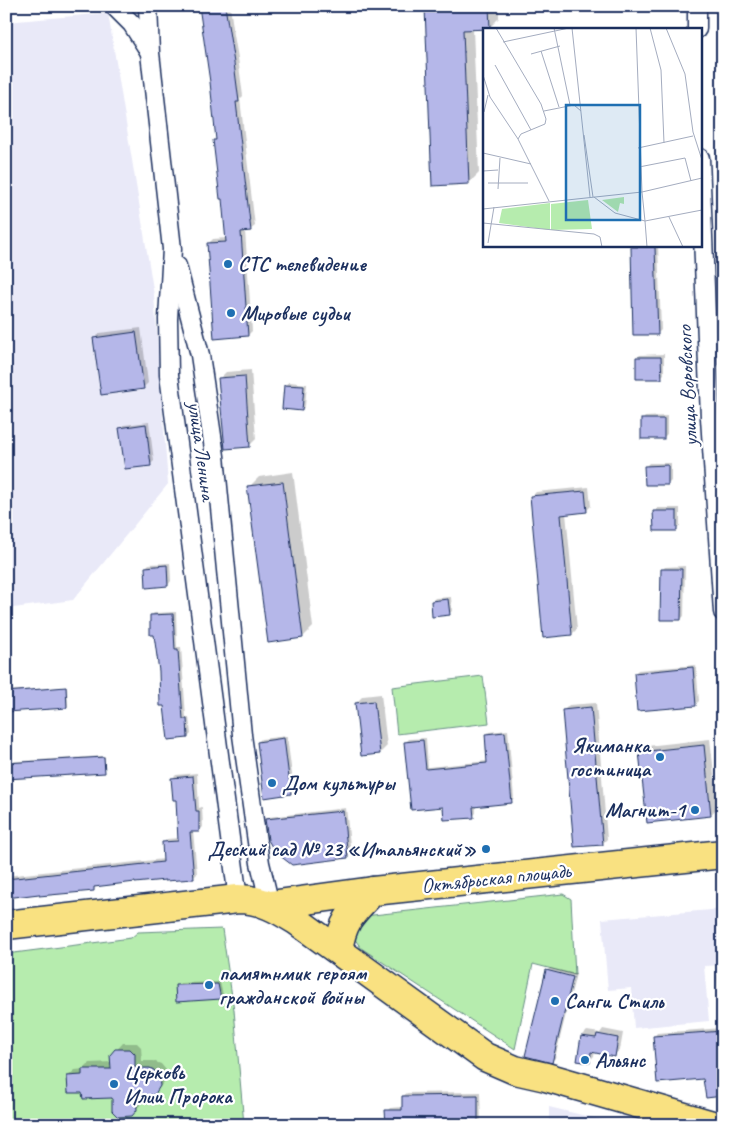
<svg xmlns="http://www.w3.org/2000/svg" width="729" height="1131" font-family="Caveat,sans-serif">
<rect width="100%" height="100%" fill="#fff"/>
<filter id="ink" filterUnits="userSpaceOnUse"><feTurbulence type="fractalNoise" baseFrequency=".02" numOctaves="2"/><feDisplacementMap in="SourceGraphic" scale="10" xChannelSelector="R" yChannelSelector="G"/><feConvolveMatrix kernelMatrix="1 2 1 2 8 2 1 2 1" color-interpolation-filters="sRGB"/></filter>
<g filter="url(#ink)">
<!-- built -->
<g fill="#e9e9f8">
<path d="M108,13L154,295L168,484L73,600L6,609V22Z"/>
<path d="M723,909V965L704,966L709,1021L634,1028L631,988L608,990L602,919Z"/>
<path d="M549,1107L623,1125H549Z"/>
</g>
<!-- green -->
<g fill="#b6ecae" stroke="#688e86">
<path d="M483,676L489,723L397,734L392,687Z"/>
<path d="M563,894L571,899L575,975L533,964L515,1049L361,948L354,938L364,916Z"/>
<path d="M222,929L234,1010L244,1125H6V954L131,938L138,932Z"/>
</g>
<!-- shadow -->
<g fill="#0003">
<path d="M201,6H230L234,35L238,58L243,96L240,99L255,226L250,230L245,231L252,331L248,335L209,243L213,239L227,238L223,197L215,140L217,138Z"/>
<path d="M429,6H499V18L489,28L473,29L479,173L469,183L426,8Z"/>
<path d="M634,245H658L661,330L658,333L632,247Z"/>
<path d="M141,328L148,383L143,388L95,338L100,333Z"/>
<path d="M664,354V374L661,377L637,358L640,355Z"/>
<path d="M251,370L256,439L249,446L220,378L226,372Z"/>
<path d="M289,382L307,384L305,406L302,410L285,385Z"/>
<path d="M667,416V434L664,437L642,420L645,417Z"/>
<path d="M149,422L154,461L151,464L121,428L124,425Z"/>
<path d="M649,463H671V481L668,484L646,466Z"/>
<path d="M293,472L313,627L303,637L249,487L259,477Z"/>
<path d="M589,487L591,506L586,511L566,513L577,629L572,634L531,497L536,492Z"/>
<path d="M658,508H680V526L677,529L655,511Z"/>
<path d="M170,563L171,581L168,585L147,586L146,567L149,564Z"/>
<path d="M685,566L684,616L681,619L662,570L665,567Z"/>
<path d="M451,597L452,611L449,614L432,601L435,598Z"/>
<path d="M176,612L177,647H181L186,717H189L191,734L188,737L151,616L154,613Z"/>
<path d="M696,665L699,701L696,704L635,673L638,670Z"/>
<path d="M67,687L68,705L67,707L6,711V691Z"/>
<path d="M381,694L387,746L380,753L356,703L363,696Z"/>
<path d="M596,703L607,839L602,844L564,710L569,705Z"/>
<path d="M508,730L514,798L511,801L476,805V813L473,816L444,806L406,742L409,739L426,738L428,767L488,761L486,735L489,732Z"/>
<path d="M287,736L294,790L291,793L258,742L261,739Z"/>
<path d="M710,739L718,808L711,814L641,753L647,746Z"/>
<path d="M105,756V771L6,778V762Z"/>
<path d="M197,773L199,808L202,807L203,827L199,831H193L197,874L193,878H166L98,885L93,889L6,897V876L164,859L163,843L167,839L179,838L177,798L172,779L176,775Z"/>
<path d="M346,808L351,854L348,857L266,820L269,817Z"/>
<path d="M550,968L576,974L555,1058L552,1061L547,971Z"/>
<path d="M719,972H723V1095L704,1078L654,1037L657,1033L722,1028L716,976Z"/>
<path d="M220,982L223,995L220,998L177,986L180,983Z"/>
<path d="M603,1029L623,1033L620,1050L614,1055L595,1052L594,1056L589,1061L582,1036L587,1031L600,1033Z"/>
<path d="M123,1043H137L141,1047L142,1061H153L161,1064L166,1070L164,1082L157,1090L143,1096V1102L131,1115L113,1097L84,1092L68,1076L75,1070L84,1069L90,1063L112,1062V1055Z"/>
<path d="M480,1092L481,1125H387V1111L390,1108L403,1107V1096L407,1093Z"/>
</g>
<!-- building -->
<g fill="#b5b7e9" stroke="#1b2f5e">
<path d="M199,6H225L234,63L239,102H236L251,231L241,232L248,336L214,339L207,243L226,242L222,199H220L213,140H216L210,82Z"/>
<path d="M489,6L490,29L463,30L469,184L432,186L425,8Z"/>
<path d="M631,247H655L658,335H633Z"/>
<path d="M136,332L144,389L101,395L93,338Z"/>
<path d="M636,357H661L662,379H636Z"/>
<path d="M245,376L250,447L225,449L218,378Z"/>
<path d="M284,385L304,386L302,411L282,409Z"/>
<rect x="641" y="419" width="23" height="20"/>
<path d="M146,424L151,466L125,469L119,428Z"/>
<path d="M668,465V485H645L644,466Z"/>
<path d="M283,482L303,638L268,643L247,486Z"/>
<path d="M585,491L587,512L561,515L572,635L543,638L530,496Z"/>
<path d="M653,511H677V531H654Z"/>
<path d="M167,565L168,586L146,588L145,567Z"/>
<path d="M661,569H682L681,620H660Z"/>
<path d="M448,599L450,615L432,617L431,601Z"/>
<path d="M173,614L175,650H178L183,719H187L188,738L168,740L164,706H160L159,671L154,635H150V615Z"/>
<path d="M693,667L696,706L637,711L634,673Z"/>
<path d="M66,687L67,708L6,712V692Z"/>
<path d="M374,701L380,754L361,756L355,703Z"/>
<path d="M591,707L603,845L574,847L562,710Z"/>
<path d="M505,732L512,803L473,807L474,818L444,820L443,807L411,810L404,742L423,740L426,769L487,763L485,734Z"/>
<path d="M284,738L291,794L264,798L257,742Z"/>
<path d="M704,745L711,816L647,823L639,752Z"/>
<path d="M104,757L105,773L6,779V763Z"/>
<path d="M193,776L196,811H199V832H190L194,879L165,881V880L135,883V882L94,887V891L39,896V894L6,898V879L163,862L162,842L178,841L176,800H173L171,778Z"/>
<path d="M343,811L348,858L292,865L275,852L268,840L265,819Z"/>
<path d="M546,970L573,977L552,1063L525,1056Z"/>
<path d="M218,984L221,999L176,1002L175,985Z"/>
<path d="M723,1031V1096L706,1098L703,1079L657,1083L653,1036Z"/>
<path d="M597,1034L618,1038L615,1057L591,1052L590,1063L577,1061L581,1036L596,1038Z"/>
<path d="M115,1049H130L135,1054V1068H150L154,1070L159,1077L160,1086L155,1094L146,1097L136,1098L137,1110L132,1116L118,1117L112,1111V1098L83,1099L82,1093H68L67,1076L82,1075V1069H111L110,1055Z"/>
<path d="M478,1095V1125H386L385,1110H402V1096Z"/>
</g>
<g fill="none" stroke-linecap="round" stroke-linejoin="round">
<defs>
<g id="minor">
<path d="M114,6L132,24L149,51"/>
<path d="M148,6L150,53L172,249L168,319L169,375L238,899"/>
<path d="M697,6V29"/>
<path d="M700,158L710,418L723,612"/>
<path d="M177,266L200,355L215,456L242,735L260,863L270,905"/>
</g>
<g id="primary">
<path d="M270,905L373,891L723,854"/>
<path d="M6,925L238,899C261,899 278,909 297,921L485,1057L515,1070L546,1077L712,1125"/>
<path d="M338,950C343,919 352,913 373,891"/>
</g>
</defs>
<!-- minor casing -->
<use href="#minor" stroke="#1b2f5e" stroke-width="21"/>
<!-- primary casing -->
<use href="#primary" stroke="#1b2f5e" stroke-width="31"/>
<!-- minor -->
<use href="#minor" stroke="#fff" stroke-width="18"/>
<!-- primary -->
<use href="#primary" stroke="#f9e181" stroke-width="28"/>
</g>
</g>
<!-- markers -->
<g fill="#1f6fb2" stroke="#fff" stroke-width="2">
<circle cx="228" cy="264" r="5"/>
<circle cx="231" cy="313" r="5"/>
<circle cx="660" cy="757" r="5"/>
<circle cx="272" cy="783" r="5"/>
<circle cx="695" cy="810" r="5"/>
<circle cx="486" cy="849" r="5"/>
<circle cx="209" cy="985" r="5"/>
<circle cx="555" cy="1001" r="5"/>
<circle cx="585" cy="1060" r="5"/>
<circle cx="114" cy="1084" r="5"/>
</g>
<g text-anchor="middle" stroke-width="4.5" stroke-linejoin="round" paint-order="stroke">
<!-- poi labels -->
<g font-size="21" font-weight="bold" fill="#1b2f5e" stroke="#fff" text-anchor="start">
<text x="238" y="271">СТС телевидение</text>
<text x="241" y="320">Мировые судьи</text>
<text x="650" y="752" text-anchor="end">Якиманка<tspan x="650" dy="24">гостиница</tspan></text>
<text x="282" y="790">Дом культуры</text>
<text x="685" y="817" text-anchor="end">Магнит-1</text>
<text x="476" y="856" text-anchor="end">Деский сад № 23 «Итальянский»</text>
<text x="219" y="980">памятнмик героям<tspan x="219" dy="24">гражданской войны</tspan></text>
<text x="565" y="1008">Санги Стиль</text>
<text x="595" y="1067">Альянс</text>
<text x="124" y="1079">Церковь<tspan x="124" dy="24">Илии Пророка</tspan></text>
</g>
<!-- street labels -->
<g font-size="21" fill="#1b2f5e" stroke="#fff">
<text transform="translate(687 386) rotate(-93)" y="7">улица Воровского</text>
<text transform="translate(202 451) rotate(82)" y="7">улица Ленина</text>
<text transform="translate(496 878) rotate(-6)" y="7">Октябрьская площадь</text>
</g>
</g>
<!-- overview -->
<g transform="translate(483 28)">
<rect width="219" height="219" fill="#fff"/>
<path d="M141,169V176L137,175L135,184L119,172ZM105,172L109,201L68,202V176ZM67,175V202L16,195L19,181Z" fill="#b6ecae"/>
<path fill="none" stroke="#a4acbf" stroke-width="1" d="M13,0L58,76L63,91L62,96L38,106L35,111M71,0L87,77M89,0L107,169M153,0L159,164L219,150M167,0L178,42L181,115M183,0L202,46L210,104L219,132M20,14L86,0M58,23L76,79M48,26L77,18M12,37L48,102M0,47L7,69L35,111L66,173M61,83L91,77L98,83M1,84L5,67M101,107L110,169M155,120L210,108M0,125L48,136M156,139L202,130L208,153M0,143L15,142M5,155H45M15,161L17,130M111,169L132,185L162,193L219,182M0,181L159,164L162,193M186,189L200,219M162,193L164,219M0,195L111,206L117,209L119,219M5,215L11,179"/>
<path fill="#1f6fb2" fill-opacity="0.15" stroke="#1f6fb2" stroke-width="2.5" d="M83,77H157V192H83Z"/>
<rect width="219" height="219" fill="none" stroke="#1b2f5e" stroke-width="2.5"/>
</g>
<!-- margin -->
<rect width="729" height="1131" fill="none" stroke="#fff" stroke-width="25"/>
<rect x="12" y="12" width="704" height="1106" fill="none" stroke="#1b2f5e" stroke-width="2" filter="url(#ink)"/>
</svg>
